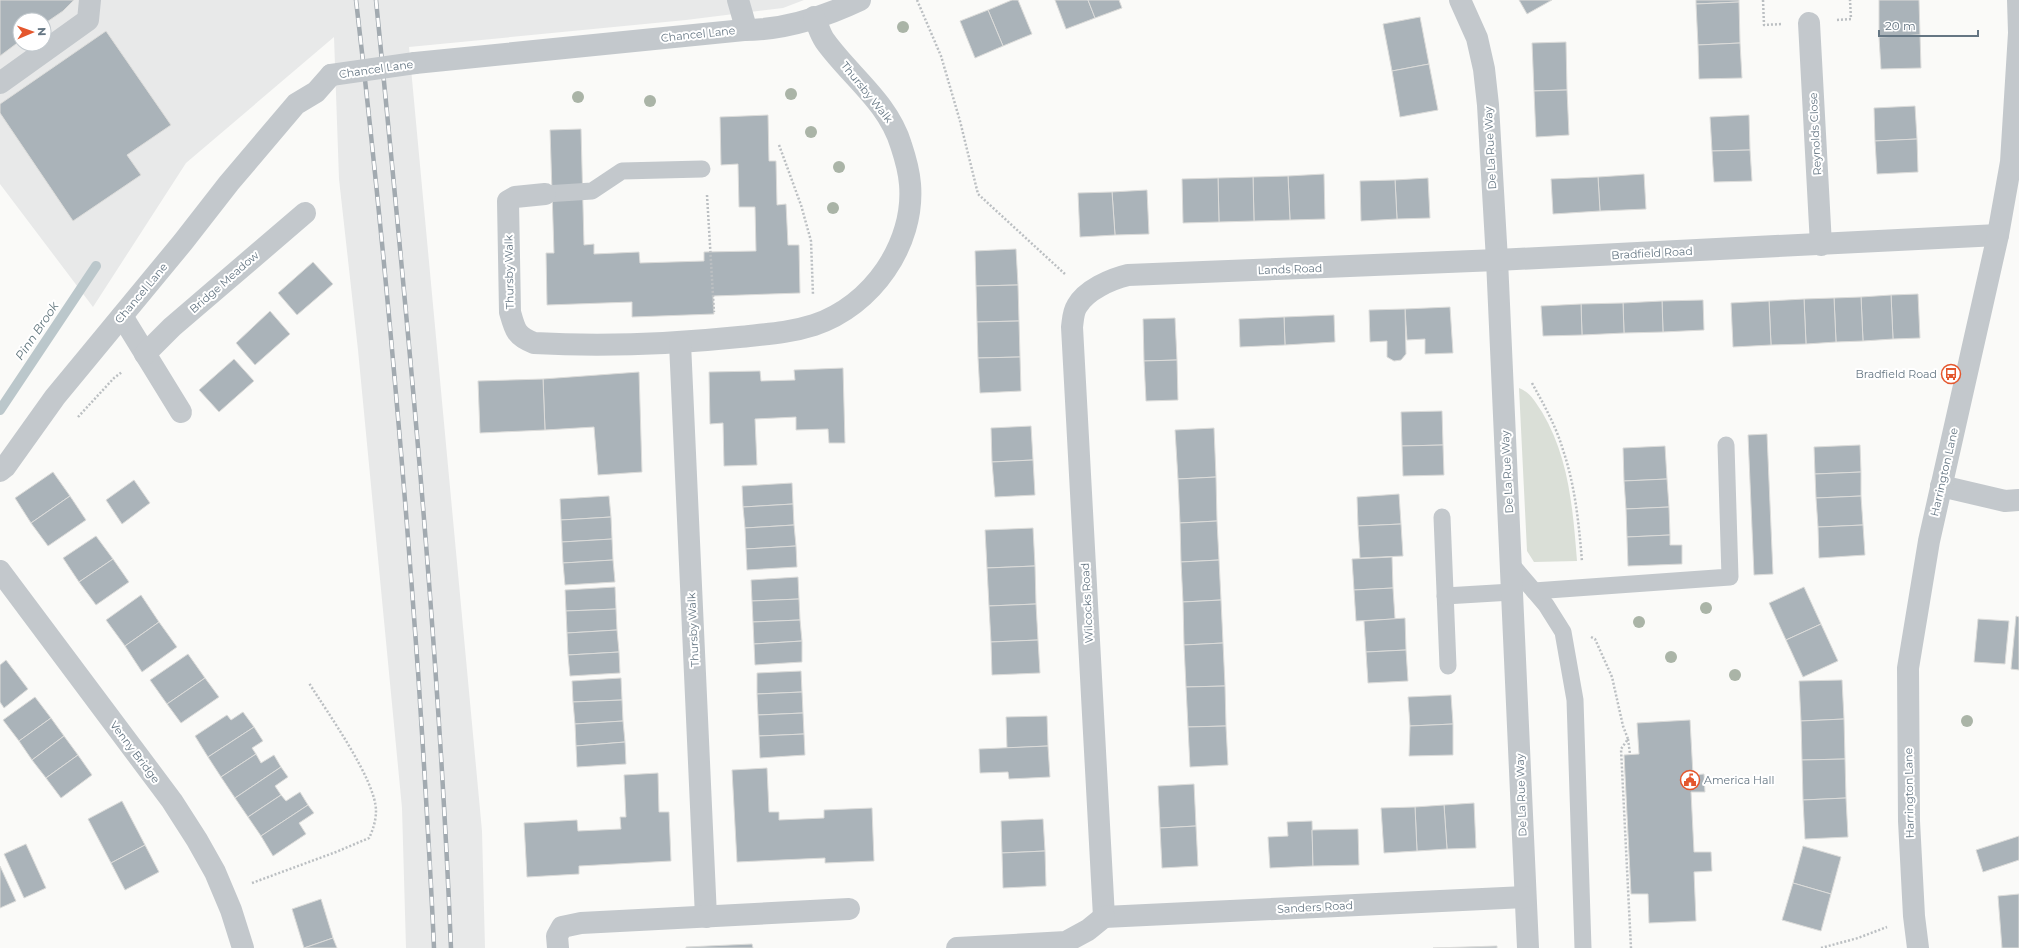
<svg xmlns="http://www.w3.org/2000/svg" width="2019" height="948" font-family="Montserrat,sans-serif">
<rect width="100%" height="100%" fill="#fafaf8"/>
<!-- built -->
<path fill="#e8e9e9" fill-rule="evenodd" d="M0,0H804L783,8L686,20L409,47L482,831L485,948H406L402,808L358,350L339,179L334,37L186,163L93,307L0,184ZM20,20H44V44H20Z"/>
<!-- green -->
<path fill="#dadfd7" d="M1519,388C1531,393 1535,402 1542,412C1569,457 1573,510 1577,561L1534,562L1527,551Z"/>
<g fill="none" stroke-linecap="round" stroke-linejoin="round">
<!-- stream -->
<path stroke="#bbc7cb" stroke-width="10" d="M0,410L96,266"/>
</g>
<!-- building -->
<g fill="#aab3b9" stroke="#dcdcda">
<path d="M0,0H74L63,11L44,24V20H20V41L0,56Z"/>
<path d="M1012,0H1018L1032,34L1003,46L988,10Z"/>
<path d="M1055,0H1088L1095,18L1066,29Z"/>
<path d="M1088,0H1119L1122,8L1095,18Z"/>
<path d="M1519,0H1552L1527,14Z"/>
<path d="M1696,0H1739V2L1696,4Z"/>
<path d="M1879,0H1919L1920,35L1879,37Z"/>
<path d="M1739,2L1740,43L1698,45L1696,4Z"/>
<path d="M988,10L1003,46L975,58L960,21Z"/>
<path d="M1420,17L1429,64L1392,71L1383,24Z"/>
<path d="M106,31L171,125L127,155L141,175L73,221L0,113V104Z"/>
<path d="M1920,35L1921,68L1881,69L1879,37Z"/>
<path d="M1566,42L1567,90L1534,91L1532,43Z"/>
<path d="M1740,43L1742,78L1699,79L1698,45Z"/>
<path d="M1429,64L1438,110L1400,117L1392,71Z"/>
<path d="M1567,90L1569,135L1536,137L1534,91Z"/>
<path d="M1915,106L1917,139L1875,141L1874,108Z"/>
<path d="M768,115L769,161H776L777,205L786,204L788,245H799L800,293L713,296L714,314L632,317V302L547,305L546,253H554L550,130L581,129L584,245L594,244V254L639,252L640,263L704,261V252L756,251L755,207H739L738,164L721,165L720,117Z"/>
<path d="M1749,115L1750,150L1712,151L1710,117Z"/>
<path d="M1917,139L1918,172L1877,174L1875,141Z"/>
<path d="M1750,150L1752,181L1714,182L1712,151Z"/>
<path d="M1324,174L1325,219L1290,220L1288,176Z"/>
<path d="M1644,174L1646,209L1600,211L1598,177Z"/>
<path d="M1288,176L1290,220L1254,221L1253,177Z"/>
<path d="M1253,177L1254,221L1219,222L1218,178Z"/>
<path d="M1598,177L1600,211L1553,214L1551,179Z"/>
<path d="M1218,178L1219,222L1183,223L1182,179Z"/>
<path d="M1428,178L1430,218L1397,219L1395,180Z"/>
<path d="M1395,180L1397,219L1361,221L1360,181Z"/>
<path d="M1147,190L1149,234L1115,235L1112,192Z"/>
<path d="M1112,192L1115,235L1080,237L1078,193Z"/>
<path d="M1016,249L1018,285L976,286L975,251Z"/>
<path d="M313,262L333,284L297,315L278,293Z"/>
<path d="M1018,285L1019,321L977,322L976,286Z"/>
<path d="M1918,294L1920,338L1893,339L1891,295Z"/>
<path d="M1891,295L1893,339L1863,341L1861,297Z"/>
<path d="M1861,297L1863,341L1836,342L1834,298Z"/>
<path d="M1834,298L1836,342L1806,344L1804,299Z"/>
<path d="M1804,299L1806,344L1771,345L1769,301Z"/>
<path d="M1703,300L1704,330L1663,332L1662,301Z"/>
<path d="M1662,301L1663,332L1624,333L1623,303Z"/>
<path d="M1769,301L1771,345L1733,347L1731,303Z"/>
<path d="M1623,303L1624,333L1582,335L1581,304Z"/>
<path d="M1581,304L1582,335L1543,336L1541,306Z"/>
<path d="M1450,307L1453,353L1425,354V339L1407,340L1405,309Z"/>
<path d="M1405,309L1406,354L1401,360L1394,361L1387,357V341L1370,342L1369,310Z"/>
<path d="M270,311L290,334L255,365L236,343Z"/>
<path d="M1334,315L1335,342L1285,345L1284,317Z"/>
<path d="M1284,317L1285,345L1240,347L1239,319Z"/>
<path d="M1175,318L1177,360L1144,361L1143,319Z"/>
<path d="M1019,321L1020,357L978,358L977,322Z"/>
<path d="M1020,357L1021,391L980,393L978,358Z"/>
<path d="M234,359L254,381L219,412L199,390Z"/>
<path d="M1177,360L1178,400L1146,401L1144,361Z"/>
<path d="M843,368L845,443H829L828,429L796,430V417L755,419L757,465L724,466L723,423L710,424L709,372L760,371L761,381L795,380L794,370Z"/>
<path d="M639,372L642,472L598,475L594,427L545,430L543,379Z"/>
<path d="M543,379L545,430L480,433L478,381Z"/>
<path d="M1442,411L1443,445L1402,446L1401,412Z"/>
<path d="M1031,426L1033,460L992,462L991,428Z"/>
<path d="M1214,428L1216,477L1178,479L1175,430Z"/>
<path d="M1767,434L1773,574L1754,575L1748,435Z"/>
<path d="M1443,445L1444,475L1403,476L1402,446Z"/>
<path d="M1860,445L1861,472L1815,474L1814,447Z"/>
<path d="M1665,446L1667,479L1624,481L1623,448Z"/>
<path d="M1033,460L1035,495L995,497L992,462Z"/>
<path d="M53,472L70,496L31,523L15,498Z"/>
<path d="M1861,472V496L1816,498L1815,474Z"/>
<path d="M1216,477L1217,521L1180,523L1178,479Z"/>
<path d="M1667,479L1669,507L1626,509L1624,481Z"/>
<path d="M134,480L150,503L122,524L106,500Z"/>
<path d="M792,483L793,504L743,507L742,486Z"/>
<path d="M1399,494L1401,524L1358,526L1357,497Z"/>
<path d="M70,496L86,520L48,546L31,523Z"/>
<path d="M609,496L611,517L561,520L560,499Z"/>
<path d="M1861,496L1863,525L1818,527L1816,498Z"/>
<path d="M793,504L794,525L745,528L743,507Z"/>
<path d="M1669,507L1670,535L1627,537L1626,509Z"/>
<path d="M611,517L612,539L562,542L561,520Z"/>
<path d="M1217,521L1219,560L1181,562L1180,523Z"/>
<path d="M1401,524L1403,556L1360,558L1358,526Z"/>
<path d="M794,525L796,546L746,549L745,528Z"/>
<path d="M1863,525L1865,555L1819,558L1818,527Z"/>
<path d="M1033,528L1035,566L987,568L985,530Z"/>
<path d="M1670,535V545H1682V564L1628,566L1627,537Z"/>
<path d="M96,536L113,559L79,582L63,558Z"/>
<path d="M612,539L613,560L563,563L562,542Z"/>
<path d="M796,546L797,567L747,570L746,549Z"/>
<path d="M1392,557L1393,588L1354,590L1352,559Z"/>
<path d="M113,559L129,582L96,605L79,582Z"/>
<path d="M613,560L615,582L565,585L563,563Z"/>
<path d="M1219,560L1221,600L1183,602L1181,562Z"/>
<path d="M1035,566L1036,604L989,606L987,568Z"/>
<path d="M798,577L799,599L752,601L751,580Z"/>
<path d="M615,587L616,609L566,611L565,590Z"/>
<path d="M1804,587L1821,624L1786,640L1769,603Z"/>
<path d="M1393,588L1395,619L1356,621L1354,590Z"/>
<path d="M141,595L159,622L125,646L106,620Z"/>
<path d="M799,599L800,620L753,622L752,601Z"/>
<path d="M1221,600L1223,643L1184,645L1183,602Z"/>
<path d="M1036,604L1038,640L991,642L989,606Z"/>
<path d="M616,609L617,630L567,633L566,611Z"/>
<path d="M2016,616L2019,617V670L2011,669Z"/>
<path d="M1405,618L1406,650L1366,652L1364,621Z"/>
<path d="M1978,619L2009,621L2005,664L1974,662Z"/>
<path d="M800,620L802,641L754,644L753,622Z"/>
<path d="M159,622L177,647L142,672L125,646Z"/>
<path d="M1821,624L1838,661L1803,677L1786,640Z"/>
<path d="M617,630L619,652L568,655L567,633Z"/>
<path d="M1038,640L1040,673L992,675L991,642Z"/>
<path d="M802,641V662L755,665L754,644Z"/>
<path d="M1223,643L1225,686L1186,687L1184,645Z"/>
<path d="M1406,650L1408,681L1368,683L1366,652Z"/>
<path d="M619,652L620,673L570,676L568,655Z"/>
<path d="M188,654L205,678L167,704L150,680Z"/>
<path d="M6,660L28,689L4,708L0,702V665Z"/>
<path d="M801,671L802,692L757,694V673Z"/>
<path d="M205,678L219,697L181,723L167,704Z"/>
<path d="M621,678L622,700L573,702L572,681Z"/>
<path d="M1842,680L1844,719L1801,721L1799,681Z"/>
<path d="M1225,686L1226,726L1188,727L1186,687Z"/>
<path d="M802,692L803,713L758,715L757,694Z"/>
<path d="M1451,695L1453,724L1410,726L1408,697Z"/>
<path d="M35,697L51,718L19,741L3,720Z"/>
<path d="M622,700L623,721L575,724L573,702Z"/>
<path d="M243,712L254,727L208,757L195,736L227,715L231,720Z"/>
<path d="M803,713L804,734L759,736L758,715Z"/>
<path d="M1047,716L1048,746L1007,748L1006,717Z"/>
<path d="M51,718L64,736L32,760L19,741Z"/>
<path d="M1844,719L1845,759L1802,760L1801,721Z"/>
<path d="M1690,720L1693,775L1704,774L1705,792H1691L1694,852H1711L1712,871L1694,872L1696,921L1649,923L1648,894H1631L1624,755L1639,754L1637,723Z"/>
<path d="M623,721L625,742L576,746L575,724Z"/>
<path d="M1453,724V755L1409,756L1410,726Z"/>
<path d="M1226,726L1228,765L1190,767L1188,727Z"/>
<path d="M254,727L263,741L252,748L256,754L221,777L208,757Z"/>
<path d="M804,734L805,755L760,758L759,736Z"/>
<path d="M64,736L78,755L46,778L32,760Z"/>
<path d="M625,742L626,764L577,767L576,746Z"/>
<path d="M1048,746L1050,777L1009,779L1008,772L980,773L979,749Z"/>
<path d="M256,754L261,763L274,755L281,767L235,798L221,777Z"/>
<path d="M78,755L92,775L61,798L46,778Z"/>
<path d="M1845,759L1846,798L1803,800L1802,760Z"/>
<path d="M281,767L288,777L275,786L281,795L248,817L235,798Z"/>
<path d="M767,768L769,812H779V820L824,818V810L872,808L874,861L825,863V858L737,862L732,770Z"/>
<path d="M658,773L659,812H669L671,861L579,866V874L527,877L524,823L577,820L578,831L621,829L620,817H626L624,775Z"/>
<path d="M1194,784L1196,826L1160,828L1158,786Z"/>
<path d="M300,792L308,805L261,836L248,817L281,795L286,801Z"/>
<path d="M1846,798L1848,837L1805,839L1803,800Z"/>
<path d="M122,801L145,845L111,863L88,819Z"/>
<path d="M1474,803L1476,848L1447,849L1444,805Z"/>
<path d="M308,805L314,813L299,823L306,834L273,856L261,836Z"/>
<path d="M1444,805L1447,849L1417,851L1415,807Z"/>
<path d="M1415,807L1417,851L1384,853L1381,808Z"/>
<path d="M1043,819L1045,851L1002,853L1001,821Z"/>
<path d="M1312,821L1313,866L1270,868L1268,837L1288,836L1287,822Z"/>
<path d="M1196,826L1198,866L1162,868L1160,828Z"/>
<path d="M1358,829L1359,865L1313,866L1312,830Z"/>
<path d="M2019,836V860L1983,872L1976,850Z"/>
<path d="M26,844L46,888L24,898L4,854Z"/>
<path d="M145,845L159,872L125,890L111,863Z"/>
<path d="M1803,846L1841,857L1831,894L1793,883Z"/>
<path d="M1045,851L1046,886L1003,888L1002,853Z"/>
<path d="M0,866L16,901L0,908Z"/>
<path d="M1793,883L1831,894L1821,931L1782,920Z"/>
<path d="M2019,894V948H2002L1998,896Z"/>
<path d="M321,899L333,938L304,948L292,909Z"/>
<path d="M333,938L337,948H304Z"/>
<path d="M752,944L753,948H686V947Z"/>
<path d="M1497,946V948H1433Z"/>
</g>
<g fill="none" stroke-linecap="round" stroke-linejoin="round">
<!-- path -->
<g stroke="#bbbfc2" stroke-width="2.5" stroke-dasharray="2 2" stroke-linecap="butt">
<path d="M917,0L941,56L960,121L978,194L1066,275"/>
<path d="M1763,0L1764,25L1782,24"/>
<path d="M1837,20L1851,19L1850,0"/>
<path d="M779,145L801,205L811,241L813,295"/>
<path d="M707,195L714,312"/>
<path d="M1532,383C1544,405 1556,426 1563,450C1575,485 1579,524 1582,562"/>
<path d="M78,417L114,378L122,372"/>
<path d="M1591,637L1595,639L1612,677L1623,726L1628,739L1621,749L1631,948"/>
<path d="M1628,739L1630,754"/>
<path d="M252,883L336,852L369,838C373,830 376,820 376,811C376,780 327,712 309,683"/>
<path d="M1821,948L1858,938L1887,927"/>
</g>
<!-- service -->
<g stroke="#c3c8cc" stroke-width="17">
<path d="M545,194L592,191L622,171L702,169"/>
<path d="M1442,517L1448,666"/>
<path d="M1511,564L1546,605L1563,632L1575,700L1583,948"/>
<path d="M1534,591L1730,577L1726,445"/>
<path d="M1445,596L1512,592"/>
</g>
<!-- minor -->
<g stroke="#c3c8cc" stroke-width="22">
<path d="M738,0L744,21V30"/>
<path d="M1460,0L1477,38L1484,69L1488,105L1497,260L1528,948"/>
<path d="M1809,23L1821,245"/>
<path d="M415,63L744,30C784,30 824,17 860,0"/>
<path d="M0,83L88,20L90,0"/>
<path d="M545,194L515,197L508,201L510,312C515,330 516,336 534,343C602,347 672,344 739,337C766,334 789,333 814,325C872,306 915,244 910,184C909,171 905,157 901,145C888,102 850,76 825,41C820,34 818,25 814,17"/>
<path d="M122,316L181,412"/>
<path d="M680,343L706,917"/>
<path d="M145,354L172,327L305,213"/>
<path d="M0,471L5,467L55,397L183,242L229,183L296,104L316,92L331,75"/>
<path d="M1941,486L2005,501L2019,500"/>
<path d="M0,571L172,801L197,840L215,872L231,910L243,948"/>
<path d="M1104,917L1072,327C1073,320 1073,312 1077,306C1086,290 1111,279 1128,275L1497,260L1998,235"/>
<path d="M1104,917L1525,897"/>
<path d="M558,948L557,936L562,927L581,923L849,909"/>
<path d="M957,948L1066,942L1088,930L1104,917"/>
</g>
<!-- tertiary -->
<path stroke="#c3c8cc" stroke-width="22" d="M1918,948L1914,916L1909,821L1908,668L1929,541L1998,235L2011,162L2019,33L2018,0"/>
<defs>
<g id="rail">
<path d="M356,0C382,223 402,447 418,671C424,763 430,856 434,948"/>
<path d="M376,0C407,315 438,631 451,948"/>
</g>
</defs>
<!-- rail casing -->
<use href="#rail" stroke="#a2aab0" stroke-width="4.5"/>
<!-- rail -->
<use href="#rail" stroke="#fff" stroke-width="3" stroke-dasharray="9" stroke-linecap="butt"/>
<!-- minor-bridge -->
<path stroke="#c3c8cc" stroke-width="22" d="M331,75L415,63"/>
</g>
<!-- trees -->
<g fill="#aab4a7">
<circle cx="903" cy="27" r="6"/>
<circle cx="791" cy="94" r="6"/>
<circle cx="578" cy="97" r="6"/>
<circle cx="650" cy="101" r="6"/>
<circle cx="811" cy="132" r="6"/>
<circle cx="839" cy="167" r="6"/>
<circle cx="833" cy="208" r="6"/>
<circle cx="1706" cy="608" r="6"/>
<circle cx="1639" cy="622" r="6"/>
<circle cx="1671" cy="657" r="6"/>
<circle cx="1735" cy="675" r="6"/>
<circle cx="1967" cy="721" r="6"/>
</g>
<!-- icons -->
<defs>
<symbol id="bus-ring" viewBox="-11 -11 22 22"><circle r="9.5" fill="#fff" stroke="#e4572e" stroke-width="1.5"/><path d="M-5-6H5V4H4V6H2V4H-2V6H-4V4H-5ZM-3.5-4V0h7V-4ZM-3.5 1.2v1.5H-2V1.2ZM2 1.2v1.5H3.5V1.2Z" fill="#e4572e"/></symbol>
<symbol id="civic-ring" viewBox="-11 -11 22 22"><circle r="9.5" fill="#fff" stroke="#e4572e" stroke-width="1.5"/><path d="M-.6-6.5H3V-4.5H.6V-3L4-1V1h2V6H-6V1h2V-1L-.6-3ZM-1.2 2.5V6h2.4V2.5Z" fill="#e4572e"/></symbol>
</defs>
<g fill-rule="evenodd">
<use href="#bus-ring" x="1940" y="363" width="22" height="22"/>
<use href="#civic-ring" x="1679" y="769" width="22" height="22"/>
</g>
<g text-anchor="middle" stroke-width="4" stroke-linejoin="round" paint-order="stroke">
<!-- street labels -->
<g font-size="11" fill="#657683" stroke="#fff">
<text transform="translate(698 34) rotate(-6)" y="4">Chancel Lane</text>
<text transform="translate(376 69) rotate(-8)" y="4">Chancel Lane</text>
<text transform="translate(867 92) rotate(51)" y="4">Thursby Walk</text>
<text transform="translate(1815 134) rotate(-93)" y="4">Reynolds Close</text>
<text transform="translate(1490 148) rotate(-93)" y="4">De La Rue Way</text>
<text transform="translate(1652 253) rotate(-3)" y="4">Bradfield Road</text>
<text transform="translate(1290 269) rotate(-2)" y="4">Lands Road</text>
<text transform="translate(509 272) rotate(-91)" y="4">Thursby Walk</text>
<text transform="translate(224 282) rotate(-41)" y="4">Bridge Meadow</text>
<text transform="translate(141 293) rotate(-50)" y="4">Chancel Lane</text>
<text transform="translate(1507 472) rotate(-93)" y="4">De La Rue Way</text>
<text transform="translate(1944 472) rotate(-77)" y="4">Harrington Lane</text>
<text transform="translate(1087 603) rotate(-93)" y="4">Wilcocks Road</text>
<text transform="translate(693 630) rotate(-93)" y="4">Thursby Walk</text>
<text transform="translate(135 752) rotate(53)" y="4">Venny Bridge</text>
<text transform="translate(1909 793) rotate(-91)" y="4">Harrington Lane</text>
<text transform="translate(1521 795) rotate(-92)" y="4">De La Rue Way</text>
<text transform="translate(1315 907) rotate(-3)" y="4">Sanders Road</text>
</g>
<!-- poi labels -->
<g font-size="11" fill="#657683" stroke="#fff" text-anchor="end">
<text x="1937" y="378">Bradfield Road</text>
<text x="1704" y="784" text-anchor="start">America Hall</text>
</g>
<!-- water labels -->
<g font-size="12" font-style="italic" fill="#60757c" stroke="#fff">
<text transform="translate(37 331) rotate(-56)" y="4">Pinn Brook</text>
</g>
</g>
<!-- north arrow -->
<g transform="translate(32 32) rotate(88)"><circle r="19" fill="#ffffff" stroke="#c1c8cd"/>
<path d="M0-3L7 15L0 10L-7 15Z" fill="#e4572e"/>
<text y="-6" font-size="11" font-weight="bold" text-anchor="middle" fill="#657683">N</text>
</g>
<!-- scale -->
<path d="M1879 30v6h99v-6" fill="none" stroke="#657683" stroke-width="2"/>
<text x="1885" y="30" font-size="12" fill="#657683" stroke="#ffffff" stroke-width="3" paint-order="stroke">20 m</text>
</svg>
